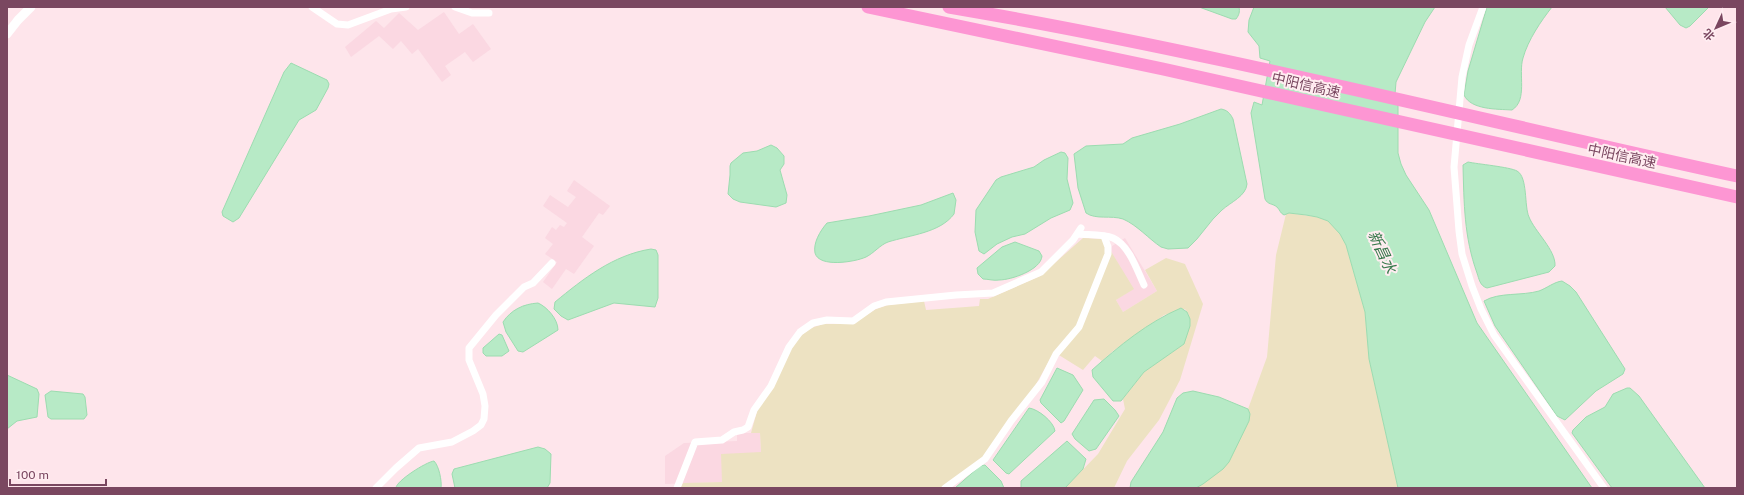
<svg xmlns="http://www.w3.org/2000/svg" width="1744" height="495" font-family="'Public Sans','Noto Sans SC',sans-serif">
<rect width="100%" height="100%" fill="#fee5eb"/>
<!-- residential -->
<g fill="#fbd8e2">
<path d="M444,12L459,34L473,24L491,49L473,62L465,52L445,66L451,75L442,82L418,49L412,54L401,41L393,49L379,36L351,57L345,47L376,21L384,28L399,13L418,30Z"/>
<path d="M574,180L610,206L603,215L599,213L582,237L594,246L574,274L566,269L552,289L543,282L557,262L545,254L553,244L545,238L552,227L556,230L560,225L564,227L567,223L543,206L550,195L568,207L576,197L567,191Z"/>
<path d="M1125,238L1157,291L1123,312L1116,300L1133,289L1109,248Z"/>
<path d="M737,433H760L761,453L722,482L665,484V456L684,443L737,441Z"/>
</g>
<!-- green -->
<g fill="#ede2c2">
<path d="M1289,213L1317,217L1328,221L1340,234L1346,245L1365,312L1369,359L1398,488H1196L1223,469L1250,414L1248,409L1267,357L1276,255L1286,214Z"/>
<path d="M1083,238L1102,239L1109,248L1134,289L1116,300L1123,312L1157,291L1145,270L1166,258L1185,264L1203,304L1180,380L1159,420L1127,461L1114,488H1065L1098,454L1125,409L1123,399L1144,372L1184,344L1189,315L1185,309L1164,315L1113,351L1102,361L1095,356L1083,370L1054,352L1029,397L983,457L941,488H680L683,483L722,482L721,454L761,452L760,433H751L759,404L786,357L799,337L811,328L823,324H851L876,309L888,305L924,301L926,310L979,306L980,299H988L1040,276Z"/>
</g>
<!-- water -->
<g fill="#b7eac6" stroke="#9cdcb0">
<path d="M1199,7H1239C1240,12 1239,15 1236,19H1232Z"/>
<path d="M1254,7H1435L1425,22L1396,82L1395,94L1398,105V153L1401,164L1406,175L1429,210L1477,323L1592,488H1398L1369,359L1365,312L1346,245L1340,234L1328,221L1317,217L1306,215L1289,213L1284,215C1280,213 1280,210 1277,207C1272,203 1268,205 1265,199L1251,113L1254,102L1262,105L1270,61L1260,58L1259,46L1248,32L1249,20Z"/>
<path d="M1487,7H1552C1541,21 1528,40 1523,58C1518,74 1528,100 1512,110C1497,109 1471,110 1464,95L1468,71Z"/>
<path d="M1665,7H1709L1690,26L1686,28L1680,25Z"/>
<path d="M291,63L327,80L329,84L328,88L316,110L299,120L239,218L233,222L223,216L222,212L284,72Z"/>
<path d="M1221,109C1227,110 1230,113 1233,119L1247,184C1246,196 1231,202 1222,210C1209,221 1201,237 1188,248L1168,249L1161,247C1149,239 1137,225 1123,219C1111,215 1096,220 1086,213L1078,188L1074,154L1086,146L1123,144L1132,138L1180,124Z"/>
<path d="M771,145L777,148L784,156V164L780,170L787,195L786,203L776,207L740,202L733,199L728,194L730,175V166L731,163L743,153L757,151Z"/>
<path d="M1061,152L1065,153L1068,158L1067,179L1073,203L1070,210L1051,218L1025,234L1012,237L997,244L984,254L979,251L975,232L976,210L996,180L1001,177L1034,167L1044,160Z"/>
<path d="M1468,162C1477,164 1510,167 1517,171C1528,177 1524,206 1529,217C1535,232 1556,250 1555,266L1549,272L1487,288C1480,286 1479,279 1477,273C1464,237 1464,203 1463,165Z"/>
<path d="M953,193L956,200L954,214C940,233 910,235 888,242C880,245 874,253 866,257C855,262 819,268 815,253C813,243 820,231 827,223L869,216L921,205Z"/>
<path d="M1015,242L1039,251L1042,256C1041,270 1011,280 999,280C994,281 988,279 983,279L978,274L977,268L1002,247Z"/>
<path d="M651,249L656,250L658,255V298L655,307L614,303L568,320L561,316L554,309L555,302C583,279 613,255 651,249Z"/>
<path d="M1562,281L1570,286L1576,292L1625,369L1623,374L1596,391L1565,420L1557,416L1495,326L1484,301C1499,292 1522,296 1539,291C1547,288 1554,282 1562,281Z"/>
<path d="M538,303C547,307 558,319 558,330L523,352L518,351L506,332L503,322C511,310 523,304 538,303Z"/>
<path d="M1181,308L1187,312L1190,319V326L1184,344L1144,372L1121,401H1113L1093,377L1092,370C1119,346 1148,322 1181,308Z"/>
<path d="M499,334L502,335L509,351L502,356H486L483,353V348Z"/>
<path d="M1057,368L1073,375L1083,390L1064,421L1061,423L1041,403L1040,400Z"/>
<path d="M7,375L37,389L39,394L37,417L17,421L7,429Z"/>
<path d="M1627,388H1630L1639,396L1705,488H1612L1572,433L1573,430L1586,417L1605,407L1613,394Z"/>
<path d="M51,391L83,394L85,397L87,415L84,419H51L48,417L45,395Z"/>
<path d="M1193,391L1219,397L1248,409L1250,414L1249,421L1229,462L1223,469L1203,484L1196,488H1130L1131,482L1163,432L1177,398L1183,393Z"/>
<path d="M1104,399L1115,410L1119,416L1096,449L1089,451L1075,439L1072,434L1094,400Z"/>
<path d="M1029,408C1038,409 1054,422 1055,431L1009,474L1006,473L993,460Z"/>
<path d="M1067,441L1086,459L1083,469L1065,488H1021V481Z"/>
<path d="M538,447L545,449L551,454L550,483L547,488H455L452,474L454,469Z"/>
<path d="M434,461C439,466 442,481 441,488H396C396,481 426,462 434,461Z"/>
<path d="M985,465L1001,481L1004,488H955L980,466Z"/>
</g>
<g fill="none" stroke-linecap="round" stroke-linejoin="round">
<!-- minor -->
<g stroke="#fff" stroke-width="7">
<path d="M312,7L337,24L348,25L391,9L406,7"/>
<path d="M455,7L472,13H489"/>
<path d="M1483,7L1469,45L1462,77L1454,167L1459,231L1462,254L1472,286L1481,309L1494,335L1604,488"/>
<path d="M1078,234C1089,235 1103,234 1113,238C1129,245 1137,270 1144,285"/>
<path d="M376,488L396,468L419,448L452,442L473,431L481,425L484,419L485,406L483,394L469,360V348L496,315L524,287L533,283L552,263"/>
<path d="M677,488L695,442L722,440L734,432L743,430L748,427L754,410L771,386L789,347L800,332L813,323L827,320L853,321L874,306L886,302L956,295L993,293L1041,272L1073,240L1081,228"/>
<path d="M945,488L985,459L1011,421L1042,382L1056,354L1079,327L1108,254V247L1104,236"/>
</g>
<!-- tertiary -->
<path stroke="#fff" stroke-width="9" d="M7,34L18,20L31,7"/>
<!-- motorway -->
<g stroke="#fd96d3" stroke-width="13">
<path d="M868,7L1163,69L1737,197"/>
<path d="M949,7C1214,52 1475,119 1737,176"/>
</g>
</g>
<g text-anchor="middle" stroke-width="4" stroke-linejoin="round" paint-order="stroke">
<!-- street labels -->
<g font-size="14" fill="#7a4760" stroke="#ffedf1">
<text transform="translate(1306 85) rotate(13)" y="5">中阳信高速</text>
<text transform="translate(1622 156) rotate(12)" y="5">中阳信高速</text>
</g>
<!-- water labels -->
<g font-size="15" font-style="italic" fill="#37794b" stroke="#ffedf1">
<text transform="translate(1382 252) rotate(65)" y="5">新昌水</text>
</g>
</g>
<!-- border -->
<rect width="1744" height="495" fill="none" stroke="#7a4760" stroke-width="16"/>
<!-- north arrow -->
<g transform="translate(1716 28) rotate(226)" stroke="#ffedf1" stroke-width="3" paint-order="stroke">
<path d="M0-3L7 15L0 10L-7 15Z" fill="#7a4760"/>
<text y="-6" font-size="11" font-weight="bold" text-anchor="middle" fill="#7a4760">北</text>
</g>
<!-- scale -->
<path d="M10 479v6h96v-6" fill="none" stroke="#7a4760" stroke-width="2"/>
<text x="16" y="479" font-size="12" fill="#7a4760" stroke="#ffedf1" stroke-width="3" paint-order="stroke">100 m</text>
</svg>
